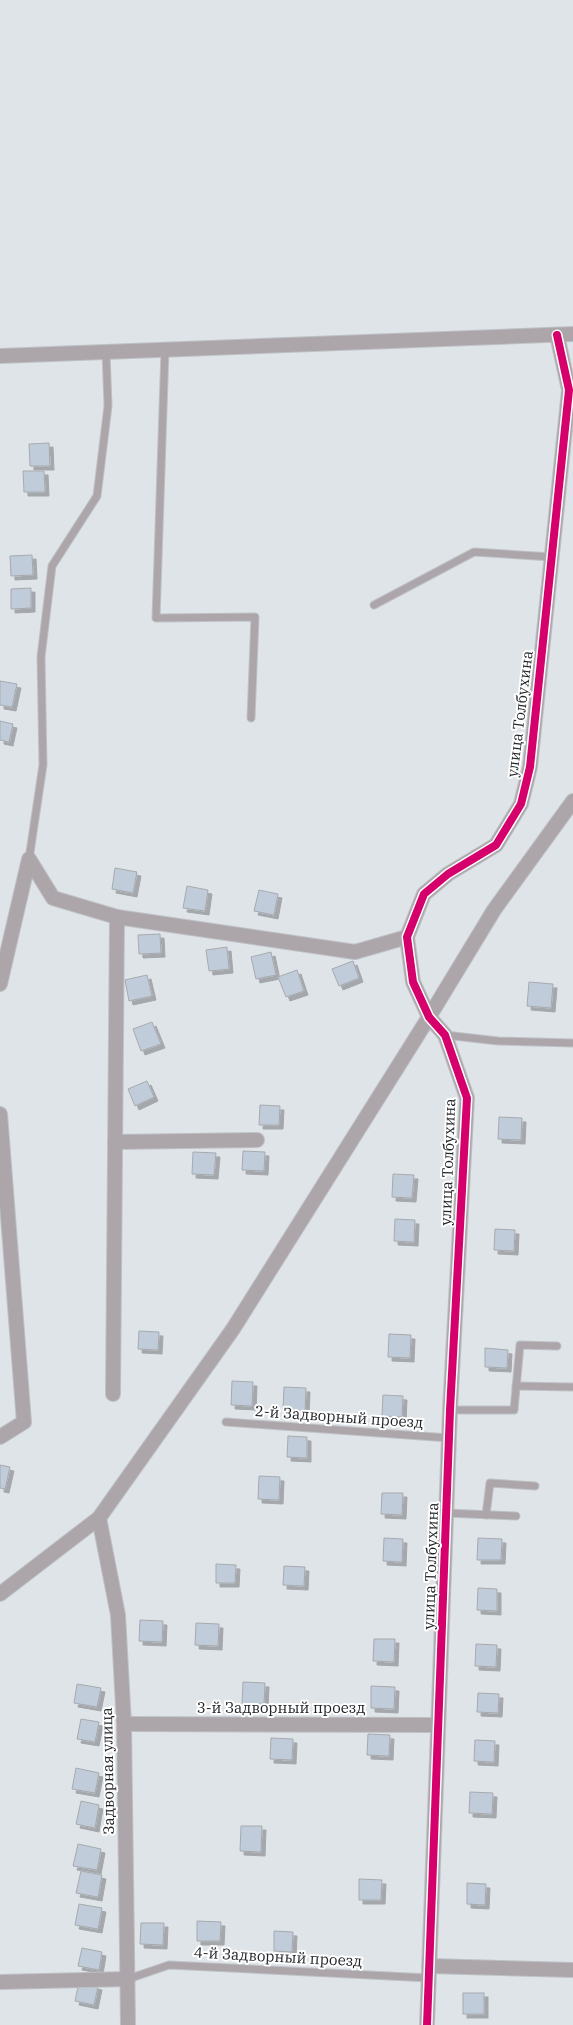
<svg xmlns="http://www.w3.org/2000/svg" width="573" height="2025" font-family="'IBM Plex Serif',serif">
<defs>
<filter id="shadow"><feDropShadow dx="4" dy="4" stdDeviation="0" flood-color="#0004"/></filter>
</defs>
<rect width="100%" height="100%" fill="#dfe4e9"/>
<!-- building -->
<g fill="#c1ccda" stroke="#a6aaae" filter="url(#shadow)">
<path d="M49,443L50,466H30L29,444Z"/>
<path d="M23,471H44L45,492H24Z"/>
<path d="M32,555L33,575L11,576L10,556Z"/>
<path d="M31,588V608L11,609V589Z"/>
<path d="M0,681L17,684L12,707L0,705Z"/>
<path d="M0,721L13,724L9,742L0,740Z"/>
<path d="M115,868L137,872L133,893L112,889Z"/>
<path d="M187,886L208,890L205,911L183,908Z"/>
<path d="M259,890L278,894L274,915L254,911Z"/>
<path d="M160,934L161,953L139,954L138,935Z"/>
<path d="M227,947L229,969L209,971L206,950Z"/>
<path d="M271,952L276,975L256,979L251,957Z"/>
<path d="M353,961L359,978L339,986L332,969Z"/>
<path d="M297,970L304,991L286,997L278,977Z"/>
<path d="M147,975L152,996L129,1001L125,980Z"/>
<path d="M529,982L553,984L551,1008L527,1006Z"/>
<path d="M152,1022L161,1044L141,1051L133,1029Z"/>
<path d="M147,1081L154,1097L135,1106L128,1089Z"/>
<path d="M260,1105L280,1106L279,1125H259Z"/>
<path d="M499,1117L522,1118L521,1140L498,1139Z"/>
<path d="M243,1151L265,1152L264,1171L242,1170Z"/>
<path d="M193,1152L216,1153L214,1175L192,1174Z"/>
<path d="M393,1174L414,1175L412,1198L392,1197Z"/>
<path d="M395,1219L415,1220L414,1242L394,1241Z"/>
<path d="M495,1229L515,1230L514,1251L494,1250Z"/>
<path d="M139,1331L159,1332L158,1350L138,1349Z"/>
<path d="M389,1334L411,1335L410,1358L388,1357Z"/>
<path d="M485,1348L508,1350L507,1368L485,1367Z"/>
<path d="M232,1381L253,1382L252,1406L231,1405Z"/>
<path d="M284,1387L306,1388L305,1411L283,1410Z"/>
<path d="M383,1395L403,1396L402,1417L382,1416Z"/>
<path d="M288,1436L307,1437V1458L287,1457Z"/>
<path d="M0,1465L10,1467L5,1489L0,1488Z"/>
<path d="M259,1476L280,1477L279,1500L258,1499Z"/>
<path d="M382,1493H403L402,1515L381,1514Z"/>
<path d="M384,1538L403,1539L402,1562L383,1561Z"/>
<path d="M478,1538L502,1539L501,1560H477Z"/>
<path d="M216,1564L236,1565L235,1583H216Z"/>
<path d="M284,1566L305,1567L304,1586L283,1585Z"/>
<path d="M478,1588L497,1589V1611L477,1610Z"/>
<path d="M140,1620L163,1621L162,1642L139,1641Z"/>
<path d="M196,1623L219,1624L218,1646L195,1645Z"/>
<path d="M374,1639H395L394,1662L373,1661Z"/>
<path d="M476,1644L497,1645L496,1667L475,1666Z"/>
<path d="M243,1682L265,1683L264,1704H242Z"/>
<path d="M77,1684L101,1688L97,1707L74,1703Z"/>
<path d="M371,1686L395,1687L394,1709L371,1708Z"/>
<path d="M478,1693L499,1694L498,1713L477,1712Z"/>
<path d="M81,1719L99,1722L95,1742L77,1739Z"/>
<path d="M368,1734L390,1735L389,1756L367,1755Z"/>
<path d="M271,1738L293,1739L292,1760L270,1759Z"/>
<path d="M475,1740L495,1741L494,1762L474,1761Z"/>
<path d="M76,1768L99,1773L95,1793L72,1789Z"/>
<path d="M470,1792L493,1793L492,1814L469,1813Z"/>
<path d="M81,1801L99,1805L95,1828L76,1824Z"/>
<path d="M241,1826H262L261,1852L240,1851Z"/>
<path d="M78,1844L101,1849L97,1870L73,1866Z"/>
<path d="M81,1871L102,1875L98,1897L76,1893Z"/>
<path d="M359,1879L382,1880L381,1900H359Z"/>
<path d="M467,1883L486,1884L485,1905L467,1904Z"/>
<path d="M79,1904L102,1908L98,1929L75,1925Z"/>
<path d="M197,1921L221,1922L220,1941H197Z"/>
<path d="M141,1923H164L163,1945L140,1944Z"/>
<path d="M274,1931L293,1932L292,1952L274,1951Z"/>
<path d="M82,1948L102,1952L99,1970L78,1966Z"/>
<path d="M79,1982L98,1986L94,2005L75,2001Z"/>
<rect x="463" y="1993" width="21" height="21"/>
</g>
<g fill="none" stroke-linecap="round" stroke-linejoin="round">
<defs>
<g id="lane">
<path d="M165,350L156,618L255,617L251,718"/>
<path d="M374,605L474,552L552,557"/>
<path d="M29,859L43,765L41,657L52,566L97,496L108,406L106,352"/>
<path d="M445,1035L498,1041L573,1043"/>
<path d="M516,1386L573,1387"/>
<path d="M450,1410H514L520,1345L557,1346"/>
<path d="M226,1422L449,1438"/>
<path d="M446,1513L516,1516"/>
<path d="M486,1515L490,1483L535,1486"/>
<path d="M128,1979L169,1965L429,1978"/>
</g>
<g id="street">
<path d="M0,356L573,334"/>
<path d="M0,984L29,859L53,898L117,917"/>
<path d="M0,1114L24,1422L0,1437"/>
<path d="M115,1142L257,1140"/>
<path d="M113,1394L117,917L355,952L407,937"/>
<path d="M99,1518L118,1615L124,1724L128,2025"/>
<path d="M0,1594L99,1518L233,1329L429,1017L494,910L573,801"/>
<path d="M124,1724L438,1725"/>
<path d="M429,1966L573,1970"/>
<path d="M0,1982L128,1979"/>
<path d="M427,2025L450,1410L467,1098L445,1035L429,1017L413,982L407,937L424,894L448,874L496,845L521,804L530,767L569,390L557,335"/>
</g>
</defs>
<!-- lane casing -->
<use href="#lane" stroke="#bec1c5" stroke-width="9"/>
<!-- street casing -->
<use href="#street" stroke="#bec1c5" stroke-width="16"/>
<!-- lane -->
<use href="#lane" stroke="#aca5aa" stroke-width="7"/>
<!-- street -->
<use href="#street" stroke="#aca5aa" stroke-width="14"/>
<defs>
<path id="cycleway" d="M427,2025L450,1410L467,1098L445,1035L429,1017L413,982L407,937L424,894L448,874L496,845L521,804L530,767L569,390L557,335"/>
</defs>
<!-- cycleway casing -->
<use href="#cycleway" stroke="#fff" stroke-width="11"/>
<!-- cycleway -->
<use href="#cycleway" stroke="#d6006c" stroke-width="8"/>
</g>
<g text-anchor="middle" stroke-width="4" stroke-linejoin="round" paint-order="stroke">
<!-- street labels -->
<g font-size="15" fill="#212427" stroke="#fff">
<text transform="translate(520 714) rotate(-83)" y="5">улица Толбухина</text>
<text transform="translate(448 1162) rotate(-88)" y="5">улица Толбухина</text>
<text transform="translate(339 1417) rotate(4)" y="5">2-й Задворный проезд</text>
<text transform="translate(431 1566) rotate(-88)" y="5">улица Толбухина</text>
<text x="281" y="1713">3-й Задворный проезд</text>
<text transform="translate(108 1771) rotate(-91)" y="5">Задворная улица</text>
<text transform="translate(278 1957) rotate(3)" y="5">4-й Задворный проезд</text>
</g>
</g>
</svg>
